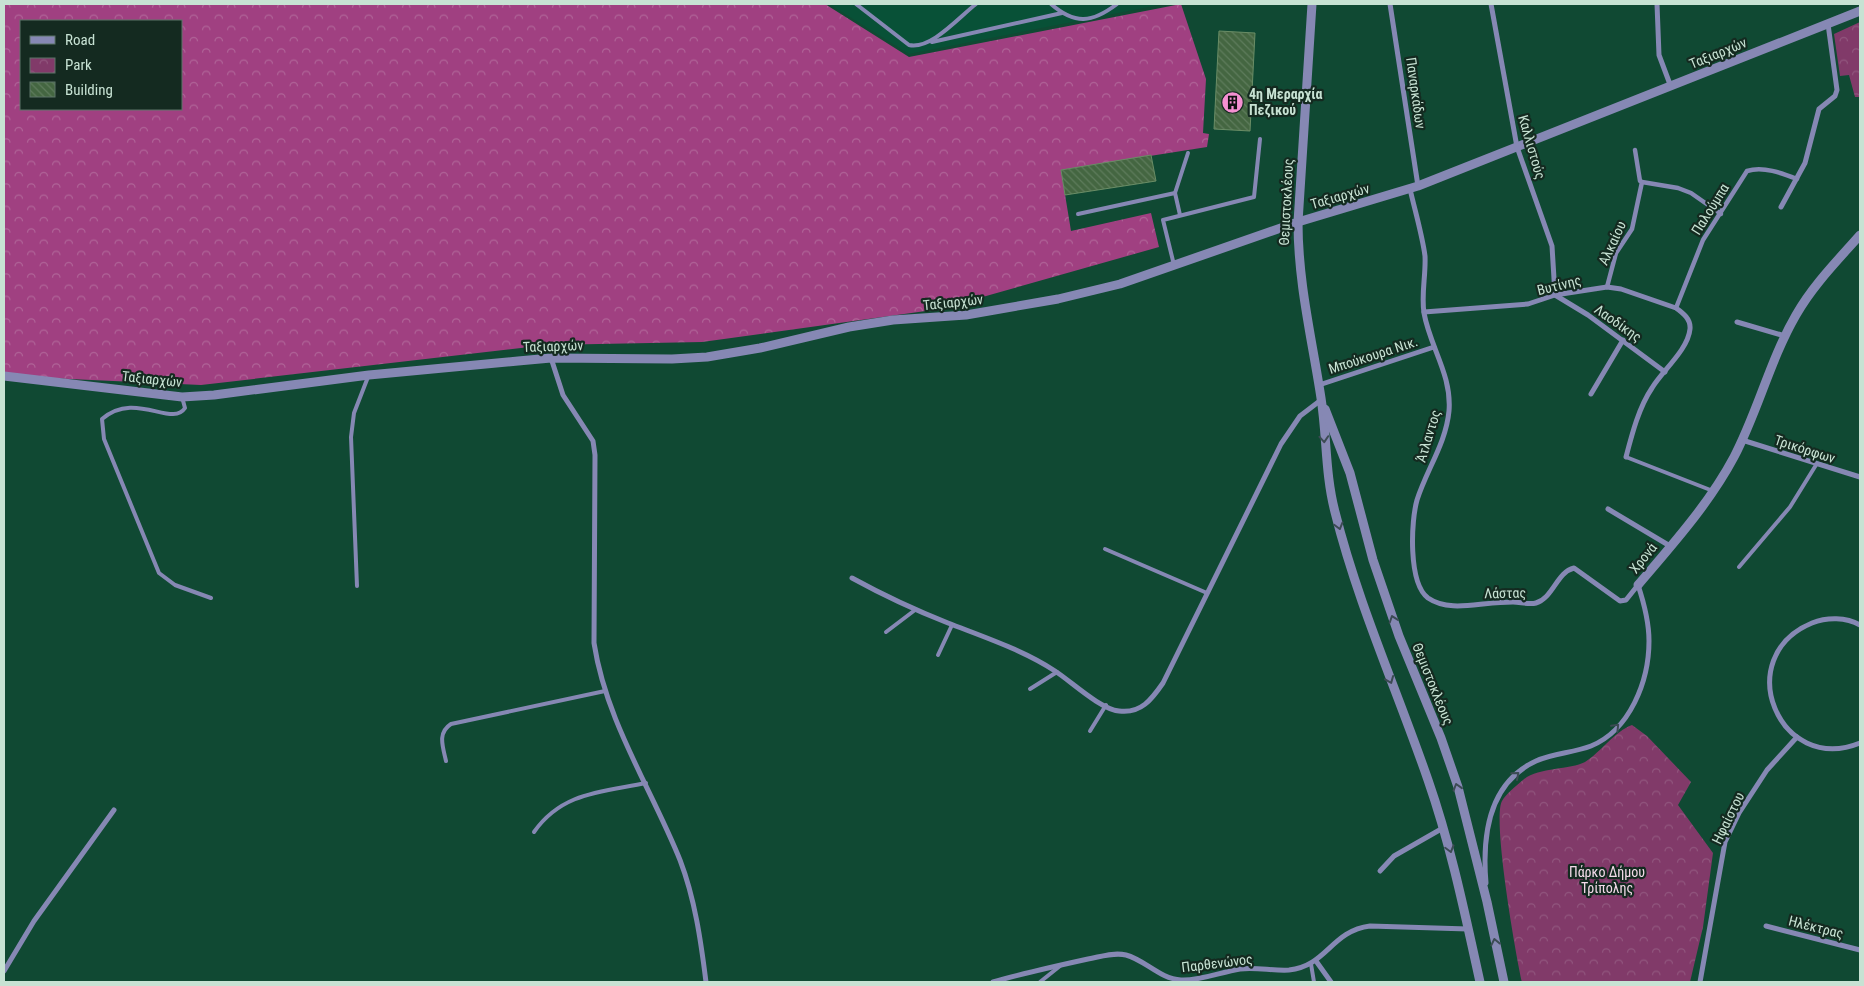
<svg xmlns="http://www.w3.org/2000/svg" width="1864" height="986" font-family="'Roboto Condensed',sans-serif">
<defs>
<pattern id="forest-crowns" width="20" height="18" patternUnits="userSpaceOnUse" patternTransform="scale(1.25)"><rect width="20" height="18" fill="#a04081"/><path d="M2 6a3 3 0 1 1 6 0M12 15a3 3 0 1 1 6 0" fill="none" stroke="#b06498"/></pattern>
<pattern id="park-crowns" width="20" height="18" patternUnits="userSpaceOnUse" patternTransform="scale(1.25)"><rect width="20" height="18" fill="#813a69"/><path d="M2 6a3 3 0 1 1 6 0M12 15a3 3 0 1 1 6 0" fill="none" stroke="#91567e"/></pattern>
<pattern id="building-back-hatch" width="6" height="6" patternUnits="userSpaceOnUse" patternTransform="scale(1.25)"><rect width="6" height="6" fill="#446641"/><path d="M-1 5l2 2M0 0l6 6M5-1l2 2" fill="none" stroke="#5e7c5c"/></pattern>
</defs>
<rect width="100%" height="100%" fill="#104933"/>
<!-- built -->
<path fill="#085137" d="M829,4H1164L909,54Z"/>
<!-- forest -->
<path fill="url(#forest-crowns)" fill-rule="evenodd" d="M4,4H825L909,57L1181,4L1206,79L1203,133L1209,134L1207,147L1061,170L1071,231L1151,213L1159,247L940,309L702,342L547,345L201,385L4,376ZM21,21H181V109H21Z"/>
<!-- park -->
<g fill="url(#park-crowns)">
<path d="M1860,22V97H1855L1849,75L1840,76L1834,34Z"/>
<path d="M1632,725L1647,736L1691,782L1678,805L1713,853L1703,927L1690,982H1522C1516,956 1492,819 1502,801C1506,794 1517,785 1523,780C1538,767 1570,770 1585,762C1601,752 1615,731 1632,725Z"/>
</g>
<!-- building -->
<g fill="url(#building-back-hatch)" stroke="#6a8d66">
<path d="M1219,31L1255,33L1250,131L1214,129Z"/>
<path d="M1151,155L1156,181L1065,195L1061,170Z"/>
</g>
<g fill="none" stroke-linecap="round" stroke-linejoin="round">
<!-- service -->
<g stroke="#8688b4" stroke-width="4">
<path d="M856,4L909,45C931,50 959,17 976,4"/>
<path d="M1051,4C1075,25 1092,23 1117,4"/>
<path d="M932,42L1062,13"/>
<path d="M1078,214L1175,193"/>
<path d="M1180,215L1175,193L1188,153"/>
<path d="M1174,265L1163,220L1254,197L1260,139"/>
<path d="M182,397L185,408C172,428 135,390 102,419L104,439L159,573L175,585L211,598"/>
<path d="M1626,457L1713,491"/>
<path d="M1105,549L1207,593"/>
<path d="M1739,567L1790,507L1816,465"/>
<path d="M357,586L351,437L354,413L368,377"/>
<path d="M886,632L915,610"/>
<path d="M938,655L952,625"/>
<path d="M1030,689L1057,672"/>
<path d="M1090,731L1106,705"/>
<path d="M446,761C443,747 437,733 451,724L605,691"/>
<path d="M534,832C562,792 602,792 646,783"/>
<path d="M1311,964L1314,982"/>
<path d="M1040,982L1060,966"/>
</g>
<!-- pedestrian -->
<g stroke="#8688b4" stroke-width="4.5">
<path d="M1642,182L1678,188L1691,193L1721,214"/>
<path d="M1607,287L1616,253L1632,229L1642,182L1640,181L1635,150"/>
<path d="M1676,308L1703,240L1747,171C1763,166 1782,173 1797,179"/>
</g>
<!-- minor -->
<g stroke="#8688b4" stroke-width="5">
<path d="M1390,4L1418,186"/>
<path d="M1491,4L1517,147L1552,246L1555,295L1588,315L1665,372"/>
<path d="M1657,4L1659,55L1671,87"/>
<path d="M1410,189C1415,211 1422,234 1425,256C1426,275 1421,294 1424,313C1430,347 1452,375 1449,411C1446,443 1427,469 1417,500C1411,521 1408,583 1428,598C1444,609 1465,606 1483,604C1493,603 1503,602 1513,602C1520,602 1529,605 1536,603C1553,598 1557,572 1574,568L1620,601L1626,600L1638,585"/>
<path d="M1781,207L1805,163L1819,109L1835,96L1837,90L1828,24"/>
<path d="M1424,312L1528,304L1555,295L1607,287L1621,289L1676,308C1683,313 1691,319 1690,329C1688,350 1662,371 1652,388C1639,407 1632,434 1626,457"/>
<path d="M1737,322L1785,336"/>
<path d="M551,358L563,395L593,441L595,455L594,643C606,721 651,788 680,860C695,899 701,942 706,982"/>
<path d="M1319,385L1434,347"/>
<path d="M1591,394L1623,340"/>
<path d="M1742,440L1860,477"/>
<path d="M1608,509L1670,546"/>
<path d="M852,578C883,595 915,610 948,623C984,637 1023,650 1055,671C1072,682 1100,709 1119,711C1141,714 1152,699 1163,683L1281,444L1300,416L1321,400"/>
<path d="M1860,625C1846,617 1827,617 1812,623C1730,657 1779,776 1860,743"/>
<path d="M1380,871L1394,856L1443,828"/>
<path d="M1486,883C1482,836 1488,783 1536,761C1553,753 1573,753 1591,746C1630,730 1649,681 1649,641C1649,622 1644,603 1638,585"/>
<path d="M1766,926L1860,950"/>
<path d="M1316,961L1331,982"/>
<path d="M4,971L34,921L114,810"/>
<path d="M993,982C1024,973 1056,966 1088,959C1100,957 1113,952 1126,955C1145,960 1160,979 1181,980C1200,981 1221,972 1240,969C1256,967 1273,971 1289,970C1327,966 1331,931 1370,926L1468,929"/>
<path d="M1700,982L1725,842L1739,813L1767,770L1797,737"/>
</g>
<!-- tertiary -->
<g stroke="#8688b4" stroke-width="9">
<path d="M1312,4L1298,222C1298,283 1312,339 1321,398C1327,436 1325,474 1335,512C1358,604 1397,690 1428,780C1451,846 1465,914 1480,982"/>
<path d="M4,376L182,397L214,395L369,375L518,361L551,358L672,359L707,357L760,348L849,327L893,320L966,315L1058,299L1120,284L1298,222L1418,186L1860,11"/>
<path d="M1325,409L1350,473L1373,560L1399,636L1441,738L1458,787L1487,902L1504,982"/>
<path d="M1638,585C1672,545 1709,504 1734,457C1758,411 1770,360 1796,315C1813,285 1838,260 1860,235"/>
</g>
</g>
<!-- one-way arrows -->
<defs><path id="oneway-chevron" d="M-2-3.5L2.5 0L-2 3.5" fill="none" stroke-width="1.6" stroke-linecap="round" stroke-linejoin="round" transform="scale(1.25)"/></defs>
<g stroke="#3c4b54">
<use href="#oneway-chevron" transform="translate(1324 439) rotate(86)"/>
<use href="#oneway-chevron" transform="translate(1339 526) rotate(75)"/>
<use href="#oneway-chevron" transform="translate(1393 619) rotate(-109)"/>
<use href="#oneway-chevron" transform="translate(1390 680) rotate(68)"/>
<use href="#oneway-chevron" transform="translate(1616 727) rotate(-46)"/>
<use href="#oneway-chevron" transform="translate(1516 775) rotate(-41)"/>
<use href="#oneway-chevron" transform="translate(1457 787) rotate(-107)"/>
<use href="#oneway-chevron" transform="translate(1450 849) rotate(74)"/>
<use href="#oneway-chevron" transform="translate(1495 942) rotate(-102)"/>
</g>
<!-- icons -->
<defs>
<symbol id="building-disc" viewBox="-11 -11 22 22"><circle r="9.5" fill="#f590d1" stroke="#142a20"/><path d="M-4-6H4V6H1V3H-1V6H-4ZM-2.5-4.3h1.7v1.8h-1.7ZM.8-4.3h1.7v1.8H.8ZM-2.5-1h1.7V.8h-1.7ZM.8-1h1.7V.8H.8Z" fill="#111"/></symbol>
</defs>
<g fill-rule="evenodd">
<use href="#building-disc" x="1220" y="90" width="25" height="25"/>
</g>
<g text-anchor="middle" stroke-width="4.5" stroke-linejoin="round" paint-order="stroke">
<!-- street labels -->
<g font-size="14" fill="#c7e2d3" stroke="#142a20">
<text transform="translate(1718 53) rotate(-22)" y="5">Ταξιαρχών</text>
<text transform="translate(1416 93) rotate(82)" y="5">Παναρκάδων</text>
<text transform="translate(1532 147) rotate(74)" y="5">Καλλιστούς</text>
<text transform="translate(1340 196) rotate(-16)" y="5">Ταξιαρχών</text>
<text transform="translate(1286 202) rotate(-87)" y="5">Θεμιστοκλέους</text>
<text transform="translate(1710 209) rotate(-58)" y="5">Παλούμπα</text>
<text transform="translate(1612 243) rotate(-65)" y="5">Αλκαίου</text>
<text transform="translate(1559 285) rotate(-14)" y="5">Βυτίνης</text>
<text transform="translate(953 302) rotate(-6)" y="5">Ταξιαρχών</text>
<text transform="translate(1618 323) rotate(35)" y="5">Λαοδίκης</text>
<text transform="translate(553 346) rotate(-2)" y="5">Ταξιαρχών</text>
<text transform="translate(1373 355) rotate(-18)" y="5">Μπούκουρα Νικ.</text>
<text transform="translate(152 379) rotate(6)" y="5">Ταξιαρχών</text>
<text transform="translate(1428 436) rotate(-73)" y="5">Άτλαντος</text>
<text transform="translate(1805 449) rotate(18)" y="5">Τρικόρφων</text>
<text transform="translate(1643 558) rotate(-51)" y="5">Χρονά</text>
<text transform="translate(1505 593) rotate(-1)" y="5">Λάστας</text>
<text transform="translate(1433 684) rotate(68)" y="5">Θεμιστοκλέους</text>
<text transform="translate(1728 818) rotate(-64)" y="5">Ηφαίστου</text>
<text transform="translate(1816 927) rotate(14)" y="5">Ηλέκτρας</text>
<text transform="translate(1217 963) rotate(-7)" y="5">Παρθενώνος</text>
</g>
<!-- poi labels -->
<g font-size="14" font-weight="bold" fill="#c7e2d3" stroke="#142a20" text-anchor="start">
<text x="1249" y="99">4η Μεραρχία<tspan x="1249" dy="16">Πεζικού</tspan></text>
</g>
<!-- park labels -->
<g font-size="14" fill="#f5dbea" stroke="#142a20">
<text x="1607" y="877">Πάρκο Δήμου<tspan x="1607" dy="16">Τρίπολης</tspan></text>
</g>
</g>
<!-- border -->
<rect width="1864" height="986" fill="none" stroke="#c7e2d3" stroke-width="10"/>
<!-- legend -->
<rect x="20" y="20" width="162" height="90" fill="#142a20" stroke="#5c7468"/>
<rect x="30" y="36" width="25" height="8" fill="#8688b4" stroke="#5c7468"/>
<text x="65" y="45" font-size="15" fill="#c7e2d3">Road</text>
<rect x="30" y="58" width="25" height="15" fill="url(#park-crowns)" stroke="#5c7468"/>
<text x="65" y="70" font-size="15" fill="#c7e2d3">Park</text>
<rect x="30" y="82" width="25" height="15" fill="url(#building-back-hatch)" stroke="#5c7468"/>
<text x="65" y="95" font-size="15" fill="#c7e2d3">Building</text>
</svg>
